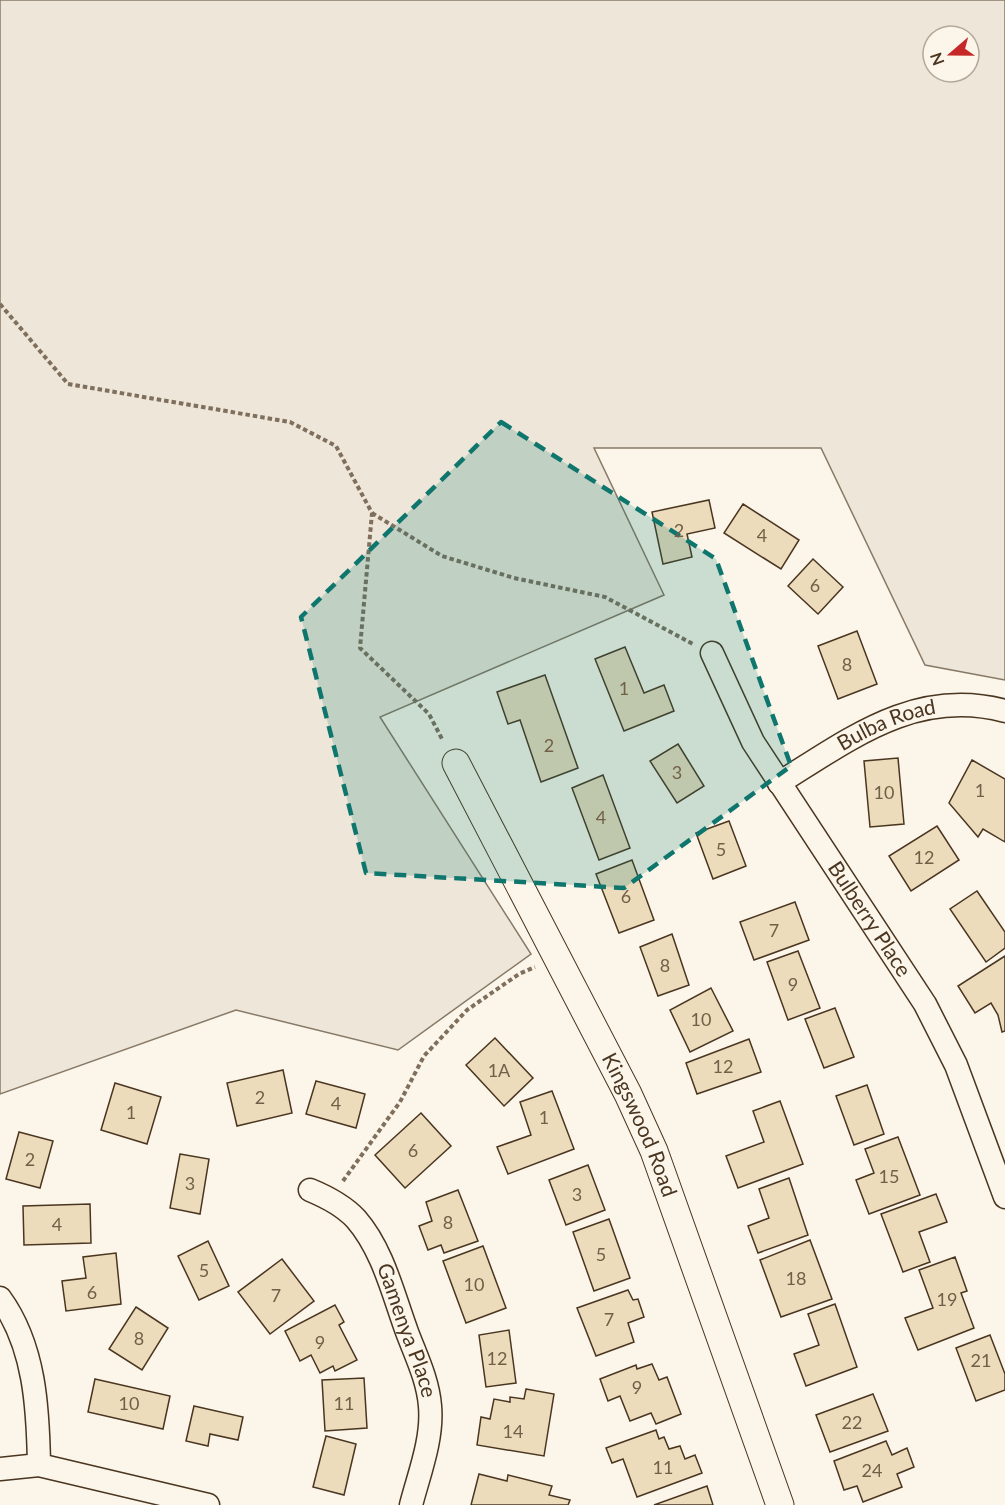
<svg xmlns="http://www.w3.org/2000/svg" width="1005" height="1505" font-family="Lato,sans-serif">
<rect width="100%" height="100%" fill="#fbf6e9"/>
<!-- green -->
<path fill="#ede6d9" stroke="#887966" stroke-width="1.5" fill-rule="evenodd" d="M0,0H1005V680L925,665L821,448H594L664,595L380,717L531,954L398,1050L236,1010L0,1094ZM933,36H969V72H933Z"/>
<!-- building -->
<g fill="#ecdcbc" stroke="#4a3520" stroke-width="1.5">
<path d="M709,500L715,528L687,534L692,557L663,564L652,512Z"/>
<path d="M743,504L799,540L781,569L724,533Z"/>
<path d="M813,559L843,587L818,614L788,586Z"/>
<path d="M857,631L877,684L838,699L818,646Z"/>
<path d="M625,647L644,693L664,685L674,711L624,731L595,659Z"/>
<path d="M545,675L578,768L541,782L520,720L508,724L497,692Z"/>
<path d="M678,744L704,786L677,803L650,761Z"/>
<path d="M898,758L904,824L870,827L864,761Z"/>
<path d="M972,760L1005,779V842L983,829L978,837L949,803Z"/>
<path d="M603,775L630,848L599,860L572,788Z"/>
<path d="M729,821L746,866L713,879L696,833Z"/>
<path d="M937,826L959,860L911,891L889,856Z"/>
<path d="M632,860L654,920L619,933L596,874Z"/>
<path d="M977,891L1005,932V948L986,962L950,909Z"/>
<path d="M795,902L809,940L754,960L740,922Z"/>
<path d="M672,934L689,985L658,996L640,947Z"/>
<path d="M798,951L820,1008L788,1020L767,962Z"/>
<path d="M1005,956V1031L1002,1032L998,1015L991,1003L975,1013L958,986Z"/>
<path d="M711,988L733,1031L690,1052L670,1010Z"/>
<path d="M835,1008L854,1057L824,1068L805,1019Z"/>
<path d="M495,1038L533,1078L504,1106L466,1065Z"/>
<path d="M749,1039L761,1072L697,1094L686,1063Z"/>
<path d="M283,1070L292,1113L237,1126L227,1083Z"/>
<path d="M316,1081L365,1094L356,1128L306,1114Z"/>
<path d="M115,1083L161,1097L147,1144L101,1130Z"/>
<path d="M867,1085L884,1134L854,1145L836,1096Z"/>
<path d="M552,1091L574,1149L508,1174L497,1147L531,1135L520,1102Z"/>
<path d="M780,1101L803,1164L738,1188L726,1156L764,1142L753,1111Z"/>
<path d="M421,1113L451,1146L405,1188L375,1155Z"/>
<path d="M19,1132L53,1141L40,1188L6,1179Z"/>
<path d="M898,1137L920,1195L869,1214L856,1180L874,1173L865,1149Z"/>
<path d="M180,1154L209,1159L200,1214L170,1208Z"/>
<path d="M588,1165L605,1210L566,1225L549,1180Z"/>
<path d="M789,1178L808,1235L758,1253L748,1226L769,1218L759,1189Z"/>
<path d="M458,1190L478,1241L444,1253L441,1245L428,1250L419,1226L432,1221L426,1202Z"/>
<path d="M936,1194L947,1222L919,1232L930,1262L903,1272L881,1214Z"/>
<path d="M90,1204L91,1243L24,1245L23,1206Z"/>
<path d="M609,1219L630,1278L594,1291L573,1232Z"/>
<path d="M810,1240L832,1299L781,1317L760,1260Z"/>
<path d="M208,1241L229,1286L199,1300L178,1256Z"/>
<path d="M483,1246L506,1308L466,1323L443,1261Z"/>
<path d="M116,1253L121,1304L66,1311L62,1281L86,1278L83,1257Z"/>
<path d="M955,1257L967,1291L961,1293L974,1328L918,1350L905,1318L933,1308L919,1270Z"/>
<path d="M282,1259L314,1301L270,1334L238,1292Z"/>
<path d="M628,1290L633,1300L638,1299L644,1317L628,1323L634,1342L596,1356L577,1308Z"/>
<path d="M835,1304L857,1367L806,1386L794,1354L819,1345L808,1314Z"/>
<path d="M335,1305L344,1322L339,1325L357,1360L335,1371L333,1366L320,1373L311,1355L300,1361L285,1331Z"/>
<path d="M136,1307L168,1328L142,1370L109,1349Z"/>
<path d="M509,1330L516,1383L486,1387L479,1335Z"/>
<path d="M990,1335L1005,1374V1390L976,1401L956,1348Z"/>
<path d="M652,1364L659,1380L667,1377L681,1414L656,1424L651,1413L630,1421L620,1396L608,1401L600,1379L636,1365L637,1369Z"/>
<path d="M364,1378L367,1428L325,1431L322,1380Z"/>
<path d="M95,1379L170,1396L163,1429L88,1412Z"/>
<path d="M526,1389L554,1394L544,1456L477,1445L481,1417L490,1419L494,1399L510,1402V1397L524,1399Z"/>
<path d="M873,1394L888,1431L830,1452L816,1415Z"/>
<path d="M194,1406L243,1417L238,1440L210,1434L208,1446L186,1441Z"/>
<path d="M656,1430L659,1439L664,1437L669,1449L680,1446L685,1459L695,1455L702,1473L637,1497L623,1459L612,1463L606,1448Z"/>
<path d="M326,1436L356,1444L344,1495L313,1487Z"/>
<path d="M886,1441L892,1455L907,1448L914,1467L897,1474L902,1487L863,1502L857,1486L844,1490L834,1461Z"/>
<path d="M479,1474L507,1481L508,1475L552,1486L549,1495L570,1500L568,1505H471Z"/>
<path d="M707,1486L713,1505H654Z"/>
</g>
<g fill="none" stroke-linecap="round" stroke-linejoin="round">
<defs>
<g id="minor">
<path id="s1" d="M712,653L753,742L925,1004L956,1065L1005,1197"/>
<path id="s2" d="M779,783C850,739 916,687 1005,711"/>
<path id="s3" d="M310,1190C327,1197 343,1205 356,1219C383,1250 393,1294 407,1332C416,1356 428,1380 430,1406C433,1439 419,1474 411,1505"/>
<path d="M0,1298C35,1346 38,1408 39,1465"/>
<path d="M0,1469L39,1465L208,1505"/>
</g>
<g id="tertiary">
<path id="s4" d="M456,763L628,1094L654,1151L780,1505"/>
</g>
</defs>
<!-- minor casing -->
<use href="#minor" stroke="#4a3520" stroke-width="25"/>
<!-- tertiary casing -->
<use href="#tertiary" stroke="#4a3520" stroke-width="29"/>
<!-- path -->
<g stroke="#7f6f5c" stroke-width="4" stroke-dasharray="4.5 3" stroke-linecap="butt">
<path d="M0,304L68,384L290,422L336,446L372,513L360,648L429,714L443,741"/>
<path d="M372,513L442,556L514,578L605,597L693,644"/>
<path d="M343,1181L400,1102L424,1056L467,1010L519,974L535,967"/>
</g>
<!-- minor -->
<use href="#minor" stroke="#fbf6e9" stroke-width="22"/>
<!-- tertiary -->
<use href="#tertiary" stroke="#fbf6e9" stroke-width="27"/>
</g>
<!-- marked area -->
<path fill="#0f766e" fill-opacity="0.2" stroke="#0f766e" stroke-width="4.5" stroke-dasharray="12 8" stroke-linejoin="round" d="M501,422L716,559L791,766L624,888L366,873L301,617Z"/>
<g text-anchor="middle" stroke-width="4.5" stroke-linejoin="round" paint-order="stroke">
<!-- number labels -->
<g font-size="18" fill="#725f47">
<text x="679" y="537">2</text>
<text x="762" y="542">4</text>
<text x="815" y="592">6</text>
<text x="847" y="671">8</text>
<text x="624" y="695">1</text>
<text x="549" y="752">2</text>
<text x="677" y="779">3</text>
<text x="980" y="797">1</text>
<text x="884" y="799">10</text>
<text x="601" y="824">4</text>
<text x="721" y="856">5</text>
<text x="924" y="864">12</text>
<text x="626" y="903">6</text>
<text x="774" y="937">7</text>
<text x="665" y="972">8</text>
<text x="793" y="991">9</text>
<text x="701" y="1026">10</text>
<text x="723" y="1073">12</text>
<text x="499" y="1077">1A</text>
<text x="260" y="1104">2</text>
<text x="336" y="1110">4</text>
<text x="131" y="1119">1</text>
<text x="544" y="1124">1</text>
<text x="413" y="1157">6</text>
<text x="30" y="1166">2</text>
<text x="889" y="1183">15</text>
<text x="190" y="1190">3</text>
<text x="577" y="1201">3</text>
<text x="448" y="1229">8</text>
<text x="57" y="1231">4</text>
<text x="601" y="1261">5</text>
<text x="204" y="1277">5</text>
<text x="796" y="1285">18</text>
<text x="474" y="1291">10</text>
<text x="92" y="1299">6</text>
<text x="276" y="1302">7</text>
<text x="947" y="1306">19</text>
<text x="609" y="1326">7</text>
<text x="139" y="1345">8</text>
<text x="320" y="1349">9</text>
<text x="497" y="1365">12</text>
<text x="981" y="1367">21</text>
<text x="637" y="1394">9</text>
<text x="129" y="1410">10</text>
<text x="344" y="1410">11</text>
<text x="852" y="1429">22</text>
<text x="513" y="1438">14</text>
<text x="663" y="1474">11</text>
<text x="872" y="1477">24</text>
</g>
<!-- street labels -->
<g font-size="21" fill="#4a3520" stroke="#fbf6e9">
<text dy="7" stroke="none"><textPath href="#s2" startOffset="123">Bulba Road</textPath></text>
<text dy="7" stroke="none"><textPath href="#s1" startOffset="310">Bulberry Place</textPath></text>
<text dy="7" stroke="none"><textPath href="#s4" startOffset="406">Kingswood Road</textPath></text>
<text dy="7" stroke="none"><textPath href="#s3" startOffset="178">Gamenya Place</textPath></text>
</g>
</g>
<!-- north arrow -->
<g transform="translate(951 54) rotate(250)"><circle r="28" fill="#fbf6e9" stroke="#b4a999" stroke-width="1.5"/>
<path d="M0-4.5L10 22L0 15L-10 22Z" fill="#c62828"/>
<text y="-9" font-size="16" font-weight="bold" text-anchor="middle" fill="#4a3520">N</text>
</g>
</svg>
